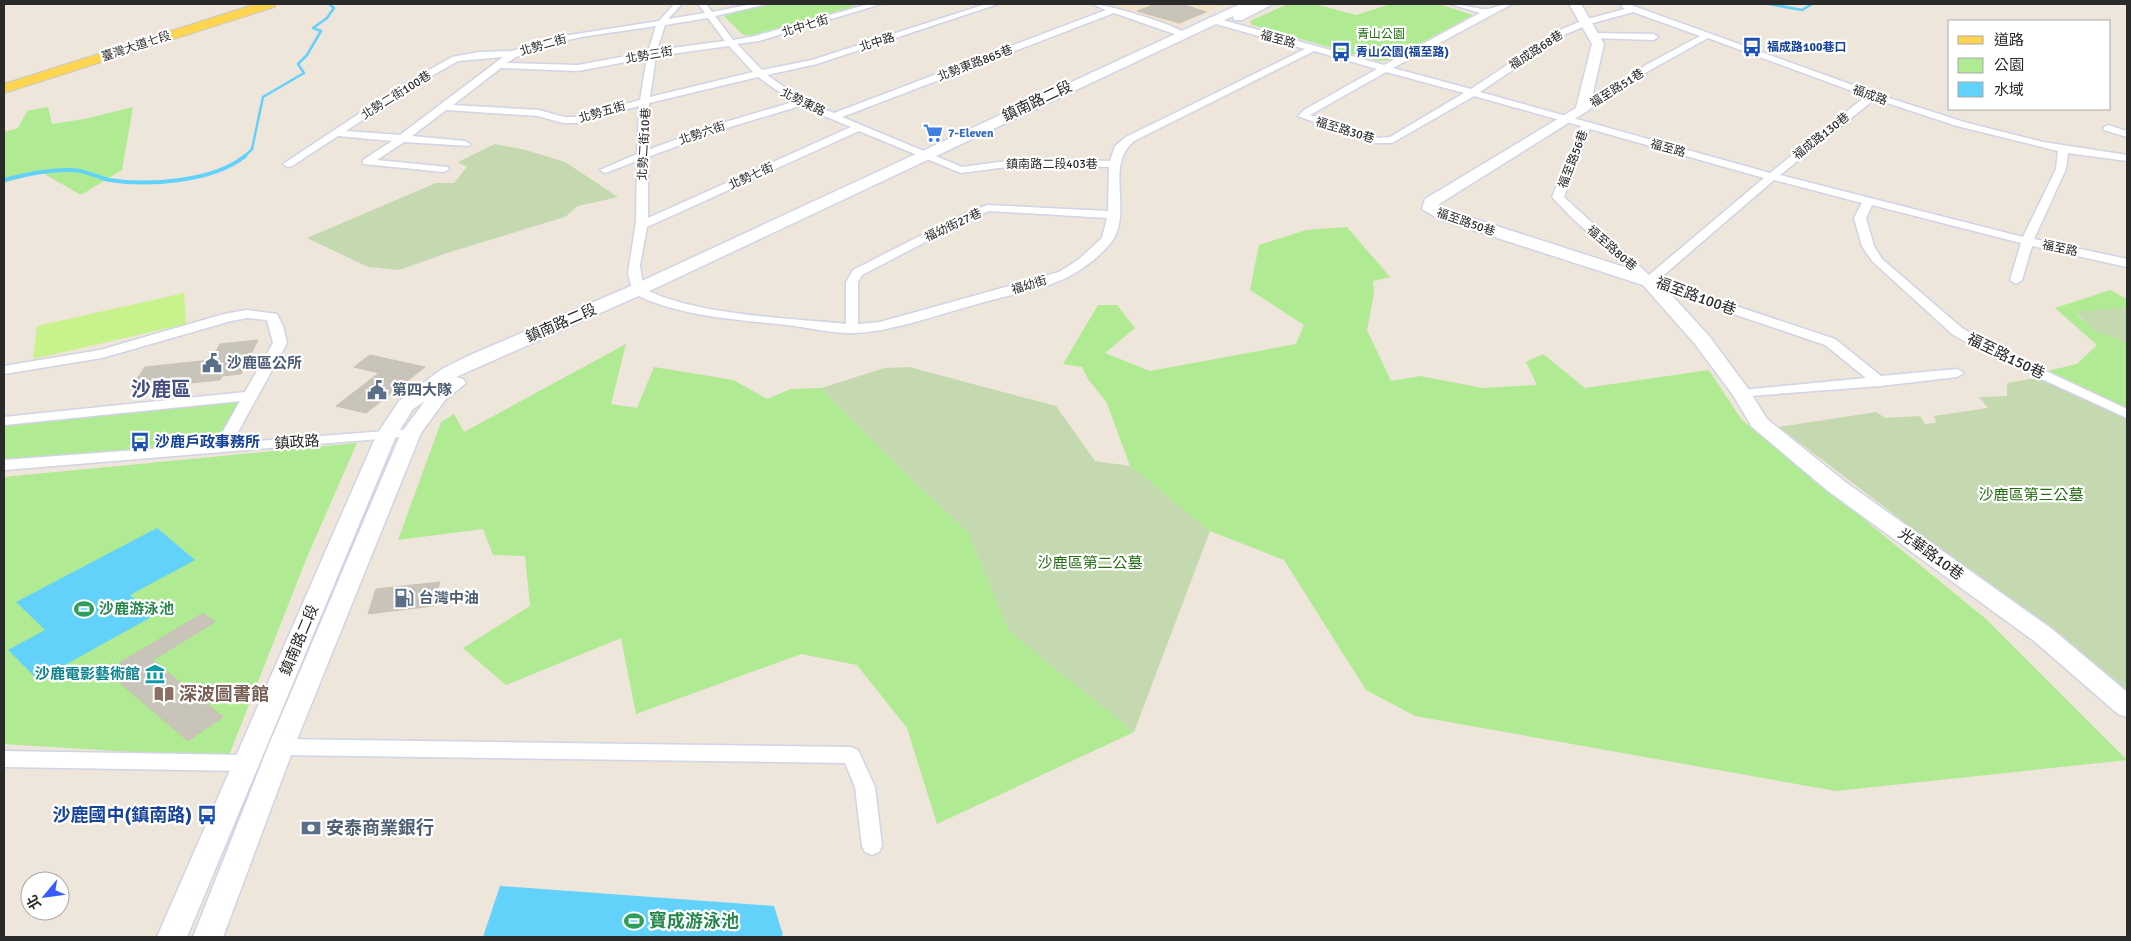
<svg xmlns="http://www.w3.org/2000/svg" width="2131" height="941" font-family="Signika,'Noto Sans TC',sans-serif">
<rect width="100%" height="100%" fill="#eee5db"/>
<!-- education -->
<path fill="#f1e4c8" d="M1110,4H1226L1177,26Z"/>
<!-- green -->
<g fill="#b0ea92">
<path d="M767,4H848L856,6L749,36L743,35L724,16Z"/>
<path d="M1288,4H1315L1356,15L1391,4H1438L1473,15L1389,60L1378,61L1252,25L1250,21Z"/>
<path d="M48,107L52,124L85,119L133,107L122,170L81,195L41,172L4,183V132L18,128L27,111Z"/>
<path d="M1347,227L1390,277L1373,281L1374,294L1367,330L1391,381L1420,376L1482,388L1537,385L1526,362L1543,354L1585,388L1709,370L1741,419L1986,619L2127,760L1836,791L1415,716L1366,690L1284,560L1210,531L1130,466L1107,403L1088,379L1082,367L1063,364L1098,305H1117L1135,328L1105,353L1150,371L1296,344L1304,325L1250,290L1259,245L1306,230Z"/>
<path d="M2110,290L2127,299V307L2076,313L2095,331L2127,343V408L2048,371L2077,364L2097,345L2055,308Z"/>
<path d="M626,344L611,404L637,408L654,367L733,380L767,399L791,389L821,388L908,476L968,532L1009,631L1134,732L937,824L907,728L857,665L801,654L636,714L621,638L506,685L463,648L530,606L525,556L493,555L483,529L398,540L441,422L454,414L464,432Z"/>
<path d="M241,399L218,444L4,463V424Z"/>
<path d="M357,443L307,557L228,758L4,744V477Z"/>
</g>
<!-- cemetery -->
<g fill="#c4d9b0">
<path d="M495,144L526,150L565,162L618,197L578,206L565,217L450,252L399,270L368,267L307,238L436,183H454L467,167L458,162Z"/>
<path d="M2127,307V343L2095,331L2076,312Z"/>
<path d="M909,367L1056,406L1095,461L1130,466L1210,531L1134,732L1009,631L968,532L908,476L821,388L885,368Z"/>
<path d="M2036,378L2127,413V691L1779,427L1876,412L1885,418L1920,416L1925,424L1936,423L1934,416L1988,408L1979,397L2007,396V383Z"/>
</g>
<!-- pitch -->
<path fill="#c7f28c" d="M184,293L186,324L33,359L37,326Z"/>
<!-- water -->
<g fill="#63d2fa">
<path d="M157,528L195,560L130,595L153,616L38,680L8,650L45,630L16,602Z"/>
<path d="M500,886L774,906L783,935L779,937H483Z"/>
</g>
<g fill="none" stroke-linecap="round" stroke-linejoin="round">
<!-- stream-far1 -->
<g stroke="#63d2fa" stroke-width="2.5">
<path d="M1769,4L1802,10L1812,4"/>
<path d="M243,158L252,149L263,97L304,73L298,64L307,55L321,31L313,28L327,18L334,8L329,4"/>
</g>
<!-- stream -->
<path stroke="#63d2fa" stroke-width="4" d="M4,180C26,174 49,169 72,170C85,170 96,177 109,180C148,186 213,182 245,156"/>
</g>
<!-- building -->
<g fill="#c8c4b9" stroke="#c9c2b4">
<path d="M1156,4H1182L1206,12L1179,23L1137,11Z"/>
<path d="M258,340L241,374L222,376L220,380L130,389L145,367L211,360L220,344Z"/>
<path d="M370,355L425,367L366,413L336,406L379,373L354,367Z"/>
<path d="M440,582L433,606L368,614L376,589Z"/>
<path d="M203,613L215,622L153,660L223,717L188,741L106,671Z"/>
</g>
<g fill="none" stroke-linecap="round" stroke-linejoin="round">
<defs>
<g id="street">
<path d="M674,4H682L668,19L705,13L698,4H706L712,12L752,4H767L715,16L733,40L755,36L869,4H881L759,41L737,44L762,70L812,60L986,4H998L817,64L767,75L804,101L834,113L1106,10L1092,4C1107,4 1176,25 1187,34L1180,36L1114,13L842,117L962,167L1029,158L1110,161L1115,146L1126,137L1305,49L1209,22V18L1212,17L1384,65L1480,13L1451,4C1462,4 1479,10 1488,9C1497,7 1503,4 1512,4L1393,68L1471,89L1560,30L1584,20L1625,9L1621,6L1628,4L1883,96L1964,122L2043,142L2127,155V161L2068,153L2066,169L2034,239L2127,259V267L2032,246L2022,280L2016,284L2010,280L2021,243L1872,205L1866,218L1874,246L1882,259L1962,328L1995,347L2127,409V418L1985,353L1952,334L1872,261L1862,246L1854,218L1862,203L1774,180L1658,280L1835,339L1881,376L1957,369L1964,373L1957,377L1880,386L1737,397L1735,394L1737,391L1742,390L1866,378L1825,345L1645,284L1572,218L1552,197L1581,126L1474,96L1392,143H1373L1298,116L1304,110L1377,69L1314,51L1134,141C1104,166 1133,211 1112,241C1102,255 1083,269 1068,277C1044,289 1014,294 988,301C949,311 890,333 852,333C831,333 809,328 788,325C740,320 675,316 633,293L628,273L636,222L637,161L605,173L600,170L637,154L639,106L577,123H563L538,116L446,110L412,136L465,141L470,144L469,146L404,142L377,160L448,167L449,169L444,172L363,164V160L392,141L338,136L292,166L288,167L283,164L401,86L452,57L479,52L512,51L557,37L659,21ZM1633,12L1700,36L1646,65L1579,108V112H1585L1652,69L1708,38L1866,96L1770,173L1480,92L1566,34L1590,24ZM708,18L725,41L657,50L665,25ZM656,26L648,52L578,65L507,63C539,38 616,33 656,26ZM729,46L753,72L650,97L656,56ZM503,57L400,135L346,131L407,90L458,61ZM647,58L640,100L577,117H564L539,110L453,105L501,68L578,71ZM1386,72L1464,93L1390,137L1378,138L1310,115ZM758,77L793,102L712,126L648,150L649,103ZM1875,99L1957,126L2058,151L2056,169L2023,237L1780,175ZM800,106L851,127L648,218V157L720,130ZM1590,129L1764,178L1649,275L1564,197ZM859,131L961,173L1029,164L1109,167L1108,211L988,205L965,213L853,270L846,282V324C788,318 692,315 643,288L640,265L647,227ZM989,211L1107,218L1102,238L1078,260L1059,272L880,322L858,324V282L862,275L973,217Z"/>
<path d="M1594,33L1654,34L1658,37L1654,40L1591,38L1590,36Z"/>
<path d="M2108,125L2127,131V137L2104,130L2103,128Z"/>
<path d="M247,310L277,314L283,326L287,343L232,443L411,429L416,430L418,433L416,436L4,470V460L216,444L240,401L4,425V417L245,392L273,343L267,320L247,318L231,321L102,358L4,374V366L100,350L224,314Z"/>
<path d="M281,739L851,747L858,750L875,787L882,846L879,852L872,855L865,852L862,846L855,787L845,763L281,755L274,752L272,747L274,742Z"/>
<path d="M4,751L245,755L252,758L255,763L252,768L245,771L4,767Z"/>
</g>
<g id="secondary">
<path d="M1240,4H1273L1242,20H1234L1233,16L643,294L456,377L463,379L466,383L445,400L421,433L294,747L223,937H193L268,747L401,433L425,401L413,409L396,436L187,937H157L376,436L399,401L442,369L468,356L631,286Z"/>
<path d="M1569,4H1581L1604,44L1589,110L1439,204L1438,207L1655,277L1709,336L1749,390L1767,419L1844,481L2052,629L2127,692V717L2118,714L2034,641L1828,491L1752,427L1733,395L1695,344L1643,285L1439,219L1422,209L1425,199L1576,108L1592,44Z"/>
</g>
<path id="primary" d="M256,4H276L274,7L4,93V84Z"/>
</defs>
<!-- street casing -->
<use href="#street" stroke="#d0d4e5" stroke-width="3"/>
<!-- secondary casing -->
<use href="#secondary" stroke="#d0d4e5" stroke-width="3"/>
<!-- primary casing -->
<use href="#primary" stroke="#c8c8c8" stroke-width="2"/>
<!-- street -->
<use href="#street" fill="#fff" fill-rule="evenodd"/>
<!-- secondary -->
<use href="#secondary" fill="#fff" fill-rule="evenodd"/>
<!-- primary -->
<use href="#primary" fill="#fed54f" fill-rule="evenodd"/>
</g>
<!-- icons -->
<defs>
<symbol id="bus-bare" viewBox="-9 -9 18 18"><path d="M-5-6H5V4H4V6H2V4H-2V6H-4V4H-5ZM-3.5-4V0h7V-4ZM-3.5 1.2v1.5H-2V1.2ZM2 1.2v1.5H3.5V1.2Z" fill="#1a4fb4" stroke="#fff" stroke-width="2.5" paint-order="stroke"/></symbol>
<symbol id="supermarket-bare" viewBox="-9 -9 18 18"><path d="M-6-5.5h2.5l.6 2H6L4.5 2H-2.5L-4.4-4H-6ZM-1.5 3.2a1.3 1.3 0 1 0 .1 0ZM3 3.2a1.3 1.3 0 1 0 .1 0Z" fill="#3f7fe0" stroke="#fff" stroke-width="2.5" paint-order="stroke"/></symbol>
<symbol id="civic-bare" viewBox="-9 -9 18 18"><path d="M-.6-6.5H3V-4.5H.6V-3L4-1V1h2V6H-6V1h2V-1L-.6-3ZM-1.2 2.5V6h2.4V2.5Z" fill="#5c6f8a" stroke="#fff" stroke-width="2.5" paint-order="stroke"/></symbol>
<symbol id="fuel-bare" viewBox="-9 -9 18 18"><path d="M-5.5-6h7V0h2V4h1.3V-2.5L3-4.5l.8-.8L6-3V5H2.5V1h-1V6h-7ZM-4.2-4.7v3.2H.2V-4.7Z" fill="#5c6f8a" stroke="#fff" stroke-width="2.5" paint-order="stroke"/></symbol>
<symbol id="stadium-bare" viewBox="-9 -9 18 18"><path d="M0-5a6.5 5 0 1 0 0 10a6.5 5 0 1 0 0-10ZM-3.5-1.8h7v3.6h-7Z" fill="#2e9e5b" stroke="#fff" stroke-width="2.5" paint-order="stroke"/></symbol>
<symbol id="museum-bare" viewBox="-9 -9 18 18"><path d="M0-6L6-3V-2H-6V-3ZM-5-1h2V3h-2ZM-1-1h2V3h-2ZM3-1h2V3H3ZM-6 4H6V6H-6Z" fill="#0f9aa8" stroke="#fff" stroke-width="2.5" paint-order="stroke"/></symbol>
<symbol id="library-bare" viewBox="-9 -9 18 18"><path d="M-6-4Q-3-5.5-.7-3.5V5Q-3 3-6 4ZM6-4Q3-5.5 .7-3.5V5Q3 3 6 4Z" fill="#8d6e63" stroke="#fff" stroke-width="2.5" paint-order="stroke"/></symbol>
<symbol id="bank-bare" viewBox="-9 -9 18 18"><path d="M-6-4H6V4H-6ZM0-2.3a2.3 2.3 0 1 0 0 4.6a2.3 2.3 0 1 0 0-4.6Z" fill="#5c6f8a" stroke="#fff" stroke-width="2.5" paint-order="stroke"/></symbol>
</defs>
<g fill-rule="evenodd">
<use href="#bus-bare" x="1738" y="33" width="28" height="28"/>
<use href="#bus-bare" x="1327" y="38" width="28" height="28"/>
<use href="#supermarket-bare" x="919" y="119" width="28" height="28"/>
<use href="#civic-bare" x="198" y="349" width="28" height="28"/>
<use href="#civic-bare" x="363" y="376" width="28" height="28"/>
<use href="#bus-bare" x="126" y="428" width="28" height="28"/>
<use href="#fuel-bare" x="390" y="584" width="28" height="28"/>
<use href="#stadium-bare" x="70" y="595" width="28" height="28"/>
<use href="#museum-bare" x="141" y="660" width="28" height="28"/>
<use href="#library-bare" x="150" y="680" width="28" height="28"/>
<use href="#bus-bare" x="193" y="801" width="28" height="28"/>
<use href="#bank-bare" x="297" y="814" width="28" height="28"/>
<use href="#stadium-bare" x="620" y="907" width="28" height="28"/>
</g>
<g text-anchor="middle" stroke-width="4.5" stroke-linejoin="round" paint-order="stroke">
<!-- far-street labels -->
<g font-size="12" fill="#2a2a2a" stroke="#fff">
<text transform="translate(805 26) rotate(-17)" y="4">北中七街</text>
<text transform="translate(1278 39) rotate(16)" y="4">福至路</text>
<text transform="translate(877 42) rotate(-18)" y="4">北中路</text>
<text transform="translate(543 45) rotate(-16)" y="4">北勢二街</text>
<text transform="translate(136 46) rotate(-18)" y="4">臺灣大道七段</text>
<text transform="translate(1536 50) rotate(-33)" y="4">福成路68巷</text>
<text transform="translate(649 55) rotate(-10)" y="4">北勢三街</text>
<text transform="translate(975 63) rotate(-21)" y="4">北勢東路865巷</text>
<text transform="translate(1617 88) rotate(-32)" y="4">福至路51巷</text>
<text transform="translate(396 95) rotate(-32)" y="4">北勢二街100巷</text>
<text transform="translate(1870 95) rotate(20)" y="4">福成路</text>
<text transform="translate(803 102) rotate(26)" y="4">北勢東路</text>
<text transform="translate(602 112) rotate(-16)" y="4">北勢五街</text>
<text transform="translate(1345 130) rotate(17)" y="4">福至路30巷</text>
<text transform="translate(702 133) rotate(-19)" y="4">北勢六街</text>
<text transform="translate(1821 136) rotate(-38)" y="4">福成路130巷</text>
<text transform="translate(644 144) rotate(-87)" y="4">北勢二街10巷</text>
<text transform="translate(1668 148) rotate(16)" y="4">福至路</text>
<text transform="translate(1573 159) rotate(-69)" y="4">福至路56巷</text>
<text x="1052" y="168">鎮南路二段403巷</text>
<text transform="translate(751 176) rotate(-24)" y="4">北勢七街</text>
<text transform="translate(1466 222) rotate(19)" y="4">福至路50巷</text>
<text transform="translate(953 225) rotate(-25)" y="4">福幼街27巷</text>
<text transform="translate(1612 248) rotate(41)" y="4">福至路80巷</text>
<text transform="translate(2060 248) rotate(12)" y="4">福至路</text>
<text transform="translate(1029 285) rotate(-17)" y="4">福幼街</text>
</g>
<!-- far-park labels -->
<g font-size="12" fill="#266e13" stroke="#fff">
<text x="1381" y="38">青山公園</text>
</g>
<!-- far-transit labels -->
<g font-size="12" font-weight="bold" fill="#164399" stroke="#fff" text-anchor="start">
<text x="1767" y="51">福成路100巷口</text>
<text x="1356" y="56">青山公園(福至路)</text>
</g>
<!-- far-shop labels -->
<g font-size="12" font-weight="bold" fill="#366cbe" stroke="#fff" text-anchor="start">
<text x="948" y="137">7-Eleven</text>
</g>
<!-- street labels -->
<g font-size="15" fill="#2a2a2a" stroke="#fff">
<text transform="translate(1037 101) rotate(-25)" y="5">鎮南路二段</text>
<text transform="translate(1696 296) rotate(20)" y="5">福至路100巷</text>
<text transform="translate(561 323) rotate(-23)" y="5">鎮南路二段</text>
<text transform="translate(2006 356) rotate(26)" y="5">福至路150巷</text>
<text transform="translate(297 442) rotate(-4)" y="5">鎮政路</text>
<text transform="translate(1931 554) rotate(36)" y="5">光華路10巷</text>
<text transform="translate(299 640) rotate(-67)" y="5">鎮南路二段</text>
</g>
<!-- service labels -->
<g font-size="15" font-weight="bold" fill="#4e5e75" stroke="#fff" text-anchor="start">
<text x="227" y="368">沙鹿區公所</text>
<text x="392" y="395">第四大隊</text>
<text x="419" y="603">台灣中油</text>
</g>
<!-- transit labels -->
<g font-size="15" font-weight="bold" fill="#164399" stroke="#fff" text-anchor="start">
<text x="155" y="447">沙鹿戶政事務所</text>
</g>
<!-- park labels -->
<g font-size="15" fill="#266e13" stroke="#fff">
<text x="2031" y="500">沙鹿區第三公墓</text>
<text x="1090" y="568">沙鹿區第二公墓</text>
</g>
<!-- leisure labels -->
<g font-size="15" font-weight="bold" fill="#27864d" stroke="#fff" text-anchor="start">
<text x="99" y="614">沙鹿游泳池</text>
</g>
<!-- culture labels -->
<g font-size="15" font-weight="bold" fill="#0d838f" stroke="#fff" text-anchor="end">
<text x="140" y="679">沙鹿電影藝術館</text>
</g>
<!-- near-education labels -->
<g font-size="18" font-weight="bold" fill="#785e54" stroke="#fff" text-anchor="start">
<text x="179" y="700">深波圖書館</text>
</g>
<!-- near-transit labels -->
<g font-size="18" font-weight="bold" fill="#164399" stroke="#fff" text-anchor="end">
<text x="192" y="821">沙鹿國中(鎮南路)</text>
</g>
<!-- near-service labels -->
<g font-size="18" font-weight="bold" fill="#4e5e75" stroke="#fff" text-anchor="start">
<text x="326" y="834">安泰商業銀行</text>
</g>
<!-- near-leisure labels -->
<g font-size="18" font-weight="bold" fill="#27864d" stroke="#fff" text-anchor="start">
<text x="649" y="927">寶成游泳池</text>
</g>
<!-- district labels -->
<g font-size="20" font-weight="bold" fill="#46507f" stroke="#fff">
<text x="161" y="396">沙鹿區</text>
</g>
</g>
<!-- border -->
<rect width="2131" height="941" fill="none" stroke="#2a2a2a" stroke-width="10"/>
<!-- legend -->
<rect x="1948" y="20" width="162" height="90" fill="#ffffff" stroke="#aaaaaa"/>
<rect x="1958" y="36" width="25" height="8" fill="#fed54f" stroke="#aaaaaa"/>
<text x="1994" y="45" font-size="15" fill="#2a2a2a">道路</text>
<rect x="1958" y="58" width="25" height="15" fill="#b0ea92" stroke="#aaaaaa"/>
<text x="1994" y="70" font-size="15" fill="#2a2a2a">公園</text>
<rect x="1958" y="82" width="25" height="15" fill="#63d2fa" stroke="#aaaaaa"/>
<text x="1994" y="95" font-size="15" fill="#2a2a2a">水域</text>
<!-- north arrow -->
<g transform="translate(45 896) rotate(241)"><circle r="24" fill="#ffffff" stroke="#aaaaaa"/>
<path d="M0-4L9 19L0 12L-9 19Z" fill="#365cff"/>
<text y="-8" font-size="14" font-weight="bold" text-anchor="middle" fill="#2a2a2a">北</text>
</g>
</svg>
